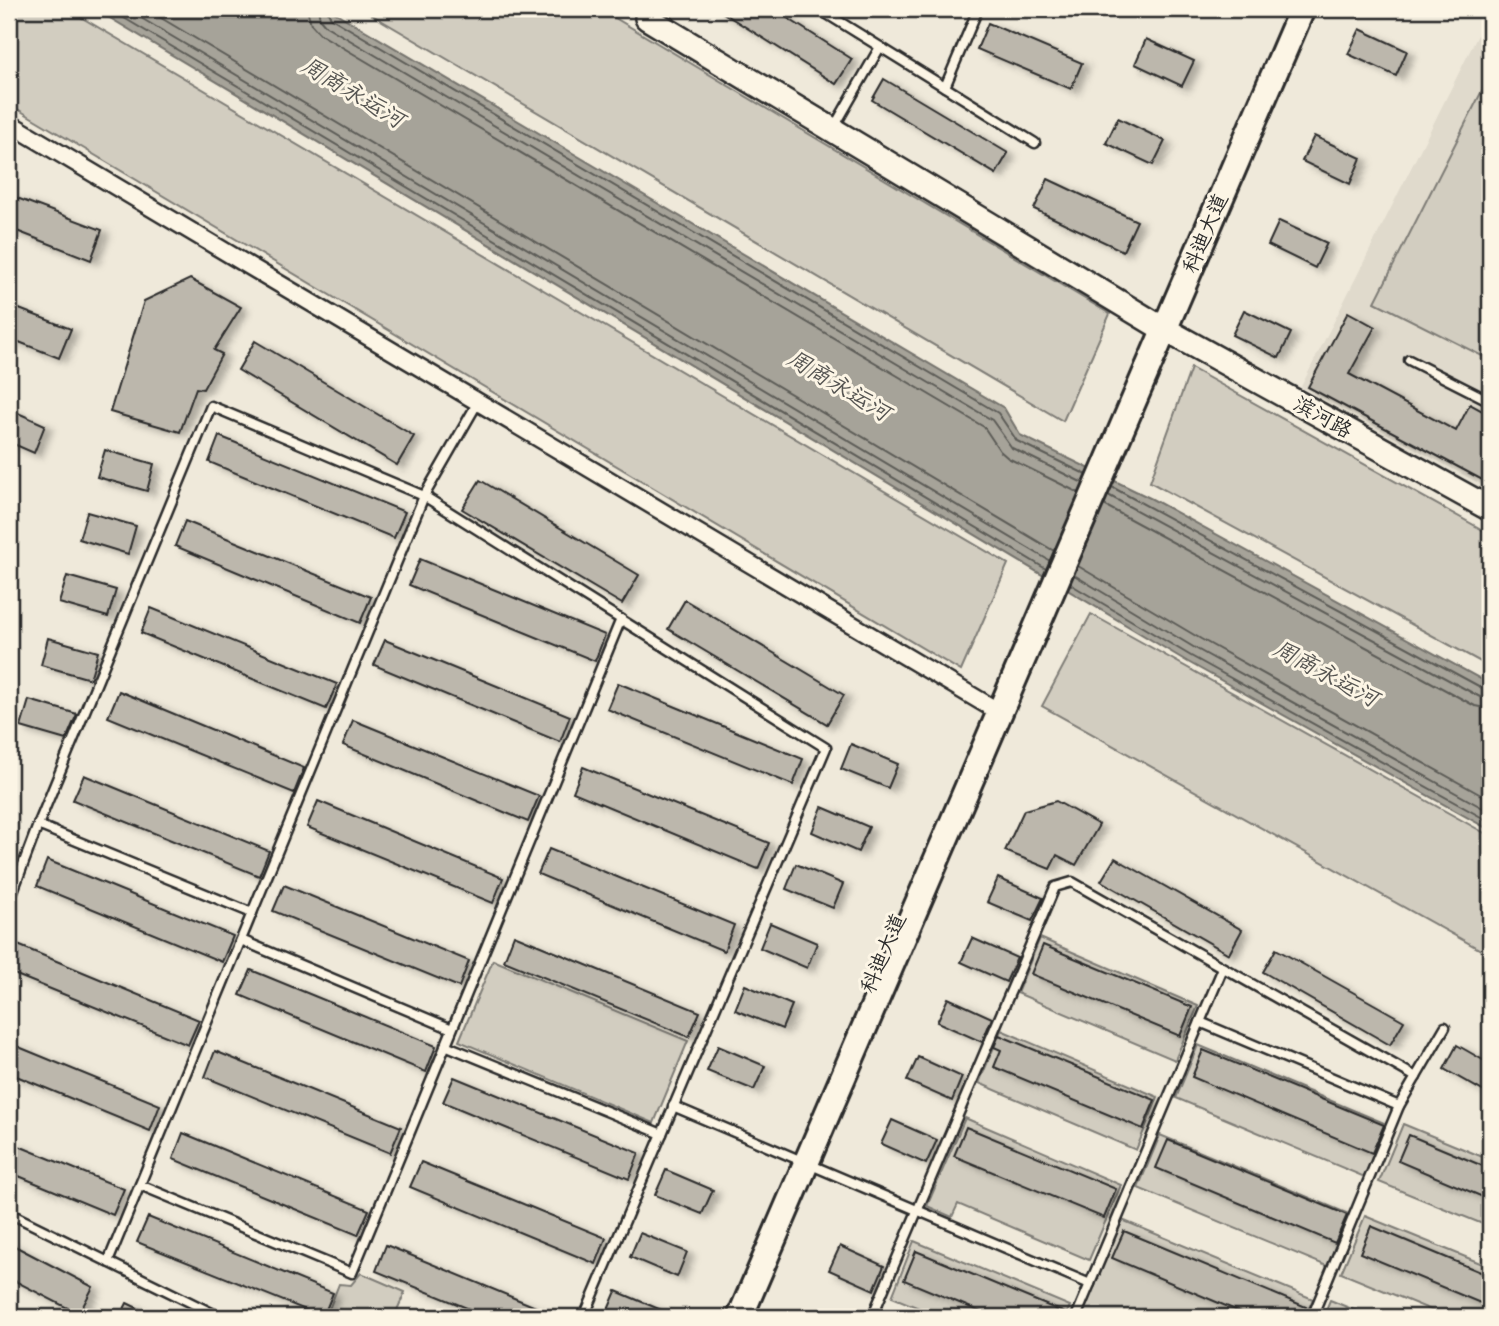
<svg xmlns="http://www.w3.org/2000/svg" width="1499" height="1326" font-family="'Playpen Sans','LXGW WenKai TC',sans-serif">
<defs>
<filter id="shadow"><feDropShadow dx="7" dy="4" stdDeviation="3.5" flood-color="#0004"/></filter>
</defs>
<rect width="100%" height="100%" fill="#efe9da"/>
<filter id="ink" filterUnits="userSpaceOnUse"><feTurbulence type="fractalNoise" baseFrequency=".0143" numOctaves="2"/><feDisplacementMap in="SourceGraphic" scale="14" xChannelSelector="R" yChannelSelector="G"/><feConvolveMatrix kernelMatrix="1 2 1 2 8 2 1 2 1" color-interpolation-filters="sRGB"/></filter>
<g filter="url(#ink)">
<!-- built -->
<path fill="#e0dacc" d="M1490,11V489L1301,387Z"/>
<!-- green -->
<g fill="#d2cdc0" stroke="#7e7c76" stroke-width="2">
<path d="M9,9H67L1008,564L961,671L9,104Z"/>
<path d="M362,9H600L1110,314L1063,421Z"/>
<path d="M1490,75V360L1375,302Z"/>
<path d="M1191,368L1490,534V667L1150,482Z"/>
<path d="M1091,614L1490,836V955L1042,706Z"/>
<path d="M1040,938L1198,1006L1175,1060L1017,993Z"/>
<path d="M493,960L688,1041L654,1123L459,1041Z"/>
<path d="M1001,1030L1158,1097L1136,1150L979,1083Z"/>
<path d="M1198,1045L1389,1125L1367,1178L1176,1098Z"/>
<path d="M965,1118L1121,1185L1089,1260L958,1204L952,1217L927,1206Z"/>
<path d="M1403,1124L1490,1160V1227L1379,1182Z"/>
<path d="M1160,1135L1351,1215L1329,1267L1138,1188Z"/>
<path d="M1365,1216L1490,1267V1317H1448L1341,1273Z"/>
<path d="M1122,1220L1313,1299L1305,1317H1088L1082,1315Z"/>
<path d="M914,1241L1070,1306L1065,1317H941L892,1297Z"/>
<path d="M361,1273L405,1292L394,1317H326L339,1284L351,1285Z"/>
<path d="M1330,1300L1371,1317H1323Z"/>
</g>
<!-- water -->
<path fill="#a6a399" stroke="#75736d" stroke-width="2" d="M95,9H329L1004,408L1020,435L1152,499L1490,684V830L1188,662Z"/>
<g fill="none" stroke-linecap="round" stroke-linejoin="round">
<!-- shore -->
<g stroke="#5c5b57" stroke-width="2">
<path d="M109,9L1046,569"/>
<path d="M126,9L1050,561"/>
<path d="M146,9L1054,551"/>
<path d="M307,9L311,24L320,34L984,427L1000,451L1008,458L1079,493"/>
<path d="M318,9L320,19L326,26L992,420L1012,448L1083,483"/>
<path d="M327,9L331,18L998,413L1017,441L1087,475"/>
<path d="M1112,487L1484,689L1490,690"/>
<path d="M1108,495L1480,697L1490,699"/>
<path d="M1104,505L1475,706L1490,709"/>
<path d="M1078,566L1201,639L1490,800"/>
<path d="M1074,575L1195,648L1490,812"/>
<path d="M1070,584L1191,656L1490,822"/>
</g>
</g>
<!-- building -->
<g fill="#bcb7ac" stroke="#2b2b2b" stroke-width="2" filter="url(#shadow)">
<path d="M717,9H773L852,59L836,84Z"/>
<path d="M988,23L1082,63L1071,89L977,49Z"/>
<path d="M1360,29L1407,51L1396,76L1348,54Z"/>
<path d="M1146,39L1194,61L1182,86L1135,64Z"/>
<path d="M884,79L1008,153L996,174L872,100Z"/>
<path d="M1118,118L1165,141L1153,165L1106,143Z"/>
<path d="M1314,136L1361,158L1350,184L1302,161Z"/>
<path d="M1048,179L1137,221L1123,251L1034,209Z"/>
<path d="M9,195L102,230L91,260L9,228Z"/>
<path d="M1279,221L1327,243L1315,268L1268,245Z"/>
<path d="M190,279L241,307L214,350L222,354L203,389L196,388L180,432L110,412L144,301Z"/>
<path d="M9,305L71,329L59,358L9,338Z"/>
<path d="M1244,310L1291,333L1279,358L1232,335Z"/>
<path d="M1348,312L1375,327L1349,374L1456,431L1470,404L1490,415V484L1308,387Z"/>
<path d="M255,341L414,436L397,465L238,370Z"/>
<path d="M9,409L45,425L34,453L9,442Z"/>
<path d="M219,436L405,512L394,538L209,462Z"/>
<path d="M105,450L154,464L147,491L97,477Z"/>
<path d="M480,480L639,575L622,604L462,509Z"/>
<path d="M87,512L136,526L128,554L79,539Z"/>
<path d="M185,521L371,597L360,623L175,546Z"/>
<path d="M420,559L605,635L595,661L409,585Z"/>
<path d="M67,576L116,590L108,617L59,603Z"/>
<path d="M685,600L844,695L827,724L668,629Z"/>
<path d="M151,608L337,684L326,709L141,633Z"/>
<path d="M48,638L98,652L90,679L41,665Z"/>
<path d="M385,640L570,716L560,742L374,665Z"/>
<path d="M618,683L803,759L793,785L607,709Z"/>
<path d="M119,691L304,768L294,793L108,717Z"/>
<path d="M29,700L77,714L66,740L21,727Z"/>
<path d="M353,720L539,796L528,822L343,745Z"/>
<path d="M851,744L898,764L888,788L841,769Z"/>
<path d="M583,767L769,843L758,869L573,792Z"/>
<path d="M84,775L269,851L259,876L73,800Z"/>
<path d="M318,801L503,878L493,903L307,827Z"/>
<path d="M1056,801L1099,825L1076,865L1057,855L1050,869L1005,851L1024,810Z"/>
<path d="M822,807L869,827L858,852L812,832Z"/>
<path d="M549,849L734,925L724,951L538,874Z"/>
<path d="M1115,858L1242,930L1229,954L1101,881Z"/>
<path d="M47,860L233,936L222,962L37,886Z"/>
<path d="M796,864L843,884L833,908L786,889Z"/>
<path d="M998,878L1043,898L1032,921L987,902Z"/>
<path d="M284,885L469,961L459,987L273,911Z"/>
<path d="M770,923L817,943L807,968L760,948Z"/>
<path d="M514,935L700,1012L689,1037L504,961Z"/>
<path d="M972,938L1017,958L1006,982L961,962Z"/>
<path d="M13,943L199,1020L188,1045L9,972V954Z"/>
<path d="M1043,945L1192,1007L1180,1036L1031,974Z"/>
<path d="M1276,949L1404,1021L1390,1045L1263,972Z"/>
<path d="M251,970L436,1046L426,1072L240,995Z"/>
<path d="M745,985L792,1005L782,1029L735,1010Z"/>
<path d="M948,998L992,1018L982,1042L937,1022Z"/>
<path d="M999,1035L1155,1100L1143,1129L994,1067L1001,1050L994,1047Z"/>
<path d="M9,1043L160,1105L150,1131L9,1073Z"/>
<path d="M1457,1045L1490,1064V1095L1444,1069Z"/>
<path d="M718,1046L765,1066L754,1090L707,1071Z"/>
<path d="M1203,1050L1384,1125L1372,1153L1192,1077Z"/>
<path d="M215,1051L401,1127L390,1153L205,1077Z"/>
<path d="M918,1057L962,1077L952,1101L907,1081Z"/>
<path d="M454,1077L639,1153L629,1179L443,1102Z"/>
<path d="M892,1120L937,1140L926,1164L881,1144Z"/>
<path d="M966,1127L1116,1189L1104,1218L954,1156Z"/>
<path d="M183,1133L369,1210L358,1235L173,1159Z"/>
<path d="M1409,1135L1490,1169V1200L1398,1161Z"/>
<path d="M1168,1140L1347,1215L1335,1243L1156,1168Z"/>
<path d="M9,1142L124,1189L113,1215L9,1172Z"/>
<path d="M421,1162L606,1238L596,1264L410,1187Z"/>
<path d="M666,1170L713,1190L702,1214L655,1195Z"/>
<path d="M148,1217L333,1293L323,1317L137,1242Z"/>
<path d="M1371,1226L1490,1276V1307L1360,1253Z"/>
<path d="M1124,1231L1306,1307L1301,1317H1252L1112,1258Z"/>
<path d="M640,1233L687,1252L677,1277L630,1257Z"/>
<path d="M9,1243L93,1287L79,1314L9,1278Z"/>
<path d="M386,1245L560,1317H489L376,1271Z"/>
<path d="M840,1246L884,1266L874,1290L829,1270Z"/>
<path d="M916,1251L1070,1315V1317H993L904,1280Z"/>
<path d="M616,1291L678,1317H605Z"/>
<path d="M127,1303L156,1317H120Z"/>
</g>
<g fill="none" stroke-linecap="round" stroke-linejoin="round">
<defs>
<g id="lane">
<path d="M819,9L1035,143"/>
<path d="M945,87L978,9"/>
<path d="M833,129L880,47"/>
<path d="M1409,360L1490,401"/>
<path d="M38,825L252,913"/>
<path d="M9,902L38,825L211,406L424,496L826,748L584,1317"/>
<path d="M241,940L452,1029"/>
<path d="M1200,1022L1223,968"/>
<path d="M445,1045L662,1134"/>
<path d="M673,1106L1090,1284"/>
<path d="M140,1185L352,1273L621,619"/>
<path d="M9,1213L220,1317"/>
<path d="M108,1262L424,496L478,402"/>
<path d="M872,1317L1055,887L1072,882L1416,1077"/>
<path d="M1076,1317L1200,1022L1399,1106"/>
<path d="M1312,1317L1399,1106L1445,1027"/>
</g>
<path id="street" d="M9,123L989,706"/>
<path id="secondary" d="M650,9L647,18L1155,324L1490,509"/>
<path id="primary" d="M740,1317L1302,9"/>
</defs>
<!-- lane casing -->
<use href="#lane" stroke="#2b2b2b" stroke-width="13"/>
<!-- street casing -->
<use href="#street" stroke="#2b2b2b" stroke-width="21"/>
<!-- secondary casing -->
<use href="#secondary" stroke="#2b2b2b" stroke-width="28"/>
<!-- primary casing -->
<use href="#primary" stroke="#2b2b2b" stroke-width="30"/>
<!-- lane -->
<use href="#lane" stroke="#fcf5e5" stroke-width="8"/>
<!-- street -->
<use href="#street" stroke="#fcf5e5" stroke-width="16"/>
<!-- secondary -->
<use href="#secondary" stroke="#fcf5e5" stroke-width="23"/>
<!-- primary -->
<use href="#primary" stroke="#fcf5e5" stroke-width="24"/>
</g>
</g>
<g text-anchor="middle" stroke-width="6" stroke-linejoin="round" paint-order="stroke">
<!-- street labels -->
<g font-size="21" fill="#2b2b2b" stroke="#fcf5e5">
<text transform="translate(1205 233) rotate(-67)" y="7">科迪大道</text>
<text transform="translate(1323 417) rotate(29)" y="7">滨河路</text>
<text transform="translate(883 953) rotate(-67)" y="7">科迪大道</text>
</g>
<!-- water labels -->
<g font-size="23" font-style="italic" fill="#565552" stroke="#fcf5e5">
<text transform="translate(353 92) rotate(31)" y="8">周商永运河</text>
<text transform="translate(839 385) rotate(31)" y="8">周商永运河</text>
<text transform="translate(1326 673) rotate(28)" y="8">周商永运河</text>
</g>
</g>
<!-- margin -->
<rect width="1499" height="1326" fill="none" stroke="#fcf5e5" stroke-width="35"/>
<rect x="18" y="18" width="1464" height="1291" fill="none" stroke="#2b2b2b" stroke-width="2.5" filter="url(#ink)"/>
</svg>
